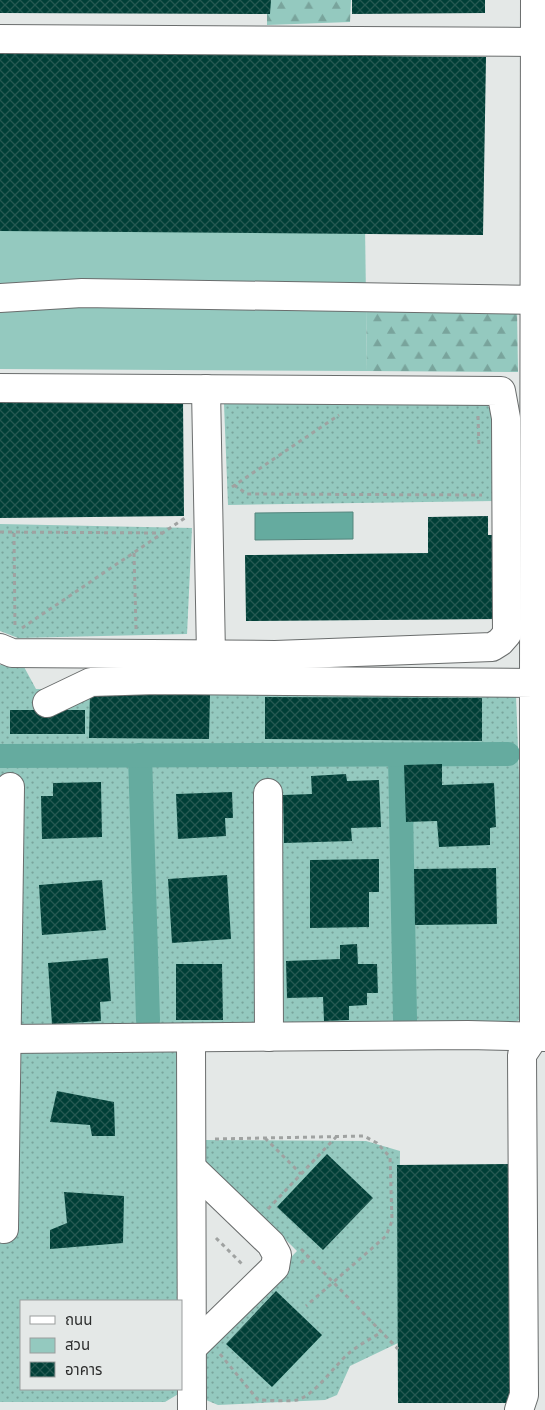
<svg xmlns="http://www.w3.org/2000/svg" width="545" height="1410" font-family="Poppins,'Noto Sans Thai',sans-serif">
<defs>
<pattern id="forest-firs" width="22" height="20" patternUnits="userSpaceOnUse" patternTransform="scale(1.25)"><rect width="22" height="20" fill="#94c9bf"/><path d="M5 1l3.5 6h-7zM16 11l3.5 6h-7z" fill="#79a49c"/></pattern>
<pattern id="garden-dots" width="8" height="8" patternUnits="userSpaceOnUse" patternTransform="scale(1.25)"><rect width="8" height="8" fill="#94c9bf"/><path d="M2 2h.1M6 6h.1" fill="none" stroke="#79a49c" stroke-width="1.8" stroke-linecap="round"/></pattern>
<pattern id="building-cross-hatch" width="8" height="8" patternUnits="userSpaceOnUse" patternTransform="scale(1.25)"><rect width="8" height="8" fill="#003f37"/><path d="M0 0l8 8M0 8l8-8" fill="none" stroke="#265952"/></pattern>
</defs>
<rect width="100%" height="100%" fill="#e4e8e7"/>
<!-- green -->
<path fill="#94c9bf" d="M365,225L367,371L0,369V228Z"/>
<!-- forest -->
<g fill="url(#forest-firs)">
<path d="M267,0H351L350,22L267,25Z"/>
<path d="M366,306L517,309L518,372L367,371Z"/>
</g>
<!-- garden -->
<g fill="url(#garden-dots)">
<path d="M464,396H481L495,416L494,501L228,505L224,404Z"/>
<path d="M0,524L192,528L187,634L18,638L0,631Z"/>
<path d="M0,665H23L36,689L516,695L528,1016L515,1022L27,1030L0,1020Z"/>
<path d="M181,1052L180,1301H21V1389H180V1393L165,1402H0V1236L18,1233L17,1053Z"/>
<path d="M200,1140L366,1141L400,1151L398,1343L350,1366L337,1395L325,1400L218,1405L206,1400L203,1361L208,1343L297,1251L269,1223L207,1169Z"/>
</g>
<!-- water -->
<path fill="#65ab9f" stroke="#54857d" d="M353,512V539L255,540V513Z"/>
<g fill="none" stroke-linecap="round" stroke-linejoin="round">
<!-- canal -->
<g stroke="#65ab9f" stroke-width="24">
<path d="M140,755L148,1020"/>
<path d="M400,755L405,1020"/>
<path d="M0,756L508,754"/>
</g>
</g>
<!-- building -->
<g fill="url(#building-cross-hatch)">
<path d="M0,0H271L270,14L0,13Z"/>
<path d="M352,0H485V13L352,14Z"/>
<path d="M0,53L486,57L483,235L0,231Z"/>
<path d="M183,400L184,516L0,518V402Z"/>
<path d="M488,516V535H499V619L246,621L245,555L428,553V517Z"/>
<path d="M90,692L210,693L209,739L89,738Z"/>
<path d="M265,697L482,698V741L265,739Z"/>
<rect x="10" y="710" width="75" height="24"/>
<path d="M442,764V785L494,783L496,827L490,828V845L439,847L437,821L406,822L404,765Z"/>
<path d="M346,774L347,781L379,780L381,827L351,828L352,841L284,843L283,795L312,794L311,776Z"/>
<path d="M101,782L102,837L42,839L41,796H53V783Z"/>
<path d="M232,792L233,818H225L226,836L178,839L176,794Z"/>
<path d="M379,859V892H369V927L310,928V860Z"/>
<path d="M496,868L497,924L415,925L414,869Z"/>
<path d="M227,875L231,939L172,943L168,879Z"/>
<path d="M102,880L106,930L42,935L39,885Z"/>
<path d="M357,944L358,964H377L378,993H367V1005L349,1006V1020L324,1021L323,997L287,998L286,961L340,959V945Z"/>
<path d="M108,958L111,1001L100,1002L101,1021L52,1024L48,963Z"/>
<path d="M176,964H222L223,1020H176Z"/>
<path d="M57,1091L114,1102L115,1136H92L90,1125L50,1122Z"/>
<path d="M327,1154L373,1198L323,1250L277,1207Z"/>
<path d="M512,1164L513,1403H398L397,1165Z"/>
<path d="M64,1192L124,1196L123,1243L50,1249V1230L67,1223Z"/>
<path d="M276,1291L322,1335L272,1387L226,1344Z"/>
</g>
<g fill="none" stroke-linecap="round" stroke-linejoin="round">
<defs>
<g id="minor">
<path d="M0,39L535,42"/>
<path d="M0,298L82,293L545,300"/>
<path d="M0,388L501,391L506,418L507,634L500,642L492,647L275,655L12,653L0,648"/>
<path d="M206,389L211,655"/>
<path d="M534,683L535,0"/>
<path d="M47,703L91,682L157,680L534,683V1037L522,1055L524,1395L519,1410"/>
<path d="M268,793L269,1037"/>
<path d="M0,1036L7,1039L468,1035L545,1037"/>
<path d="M191,1038L192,1410"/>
<path d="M4,1229L10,787"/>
<path d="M192,1348L275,1267L277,1255L271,1244L192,1168"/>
</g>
</defs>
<!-- minor casing -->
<use href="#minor" stroke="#6a6d6d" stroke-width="30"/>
<!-- path -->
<g stroke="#9fa2a1" stroke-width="3" stroke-dasharray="4 4" stroke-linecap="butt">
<path d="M478,416L479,447"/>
<path d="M234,485L247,494L482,495"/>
<path d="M232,487L339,415"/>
<path d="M0,532L162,533"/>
<path d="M14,533L15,629"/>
<path d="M134,553L136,629"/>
<path d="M22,628L185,518"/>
<path d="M265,1138L301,1174"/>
<path d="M215,1139L364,1136L377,1143L390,1157L392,1221L386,1236L306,1306"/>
<path d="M268,1209L336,1137"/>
<path d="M216,1238L243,1265"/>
<path d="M301,1249L398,1349"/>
<path d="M301,1263L308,1256"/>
<path d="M220,1354L258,1400C269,1400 286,1402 297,1400C314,1396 335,1365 349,1353C359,1345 370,1339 382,1332"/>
</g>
<!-- minor -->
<use href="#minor" stroke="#fff" stroke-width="28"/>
</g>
<!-- legend -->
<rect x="20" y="1300" width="162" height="90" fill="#e4e8e7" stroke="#9a9d9d"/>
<rect x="30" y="1316" width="25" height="8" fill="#ffffff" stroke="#9a9d9d"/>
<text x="65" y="1325" font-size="15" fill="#2c2d2d">ถนน</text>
<rect x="30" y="1338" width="25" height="15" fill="#94c9bf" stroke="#9a9d9d"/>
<text x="65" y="1350" font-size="15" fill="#2c2d2d">สวน</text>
<rect x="30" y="1362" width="25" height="15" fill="url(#building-cross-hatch)" stroke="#9a9d9d"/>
<text x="65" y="1375" font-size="15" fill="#2c2d2d">อาคาร</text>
</svg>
